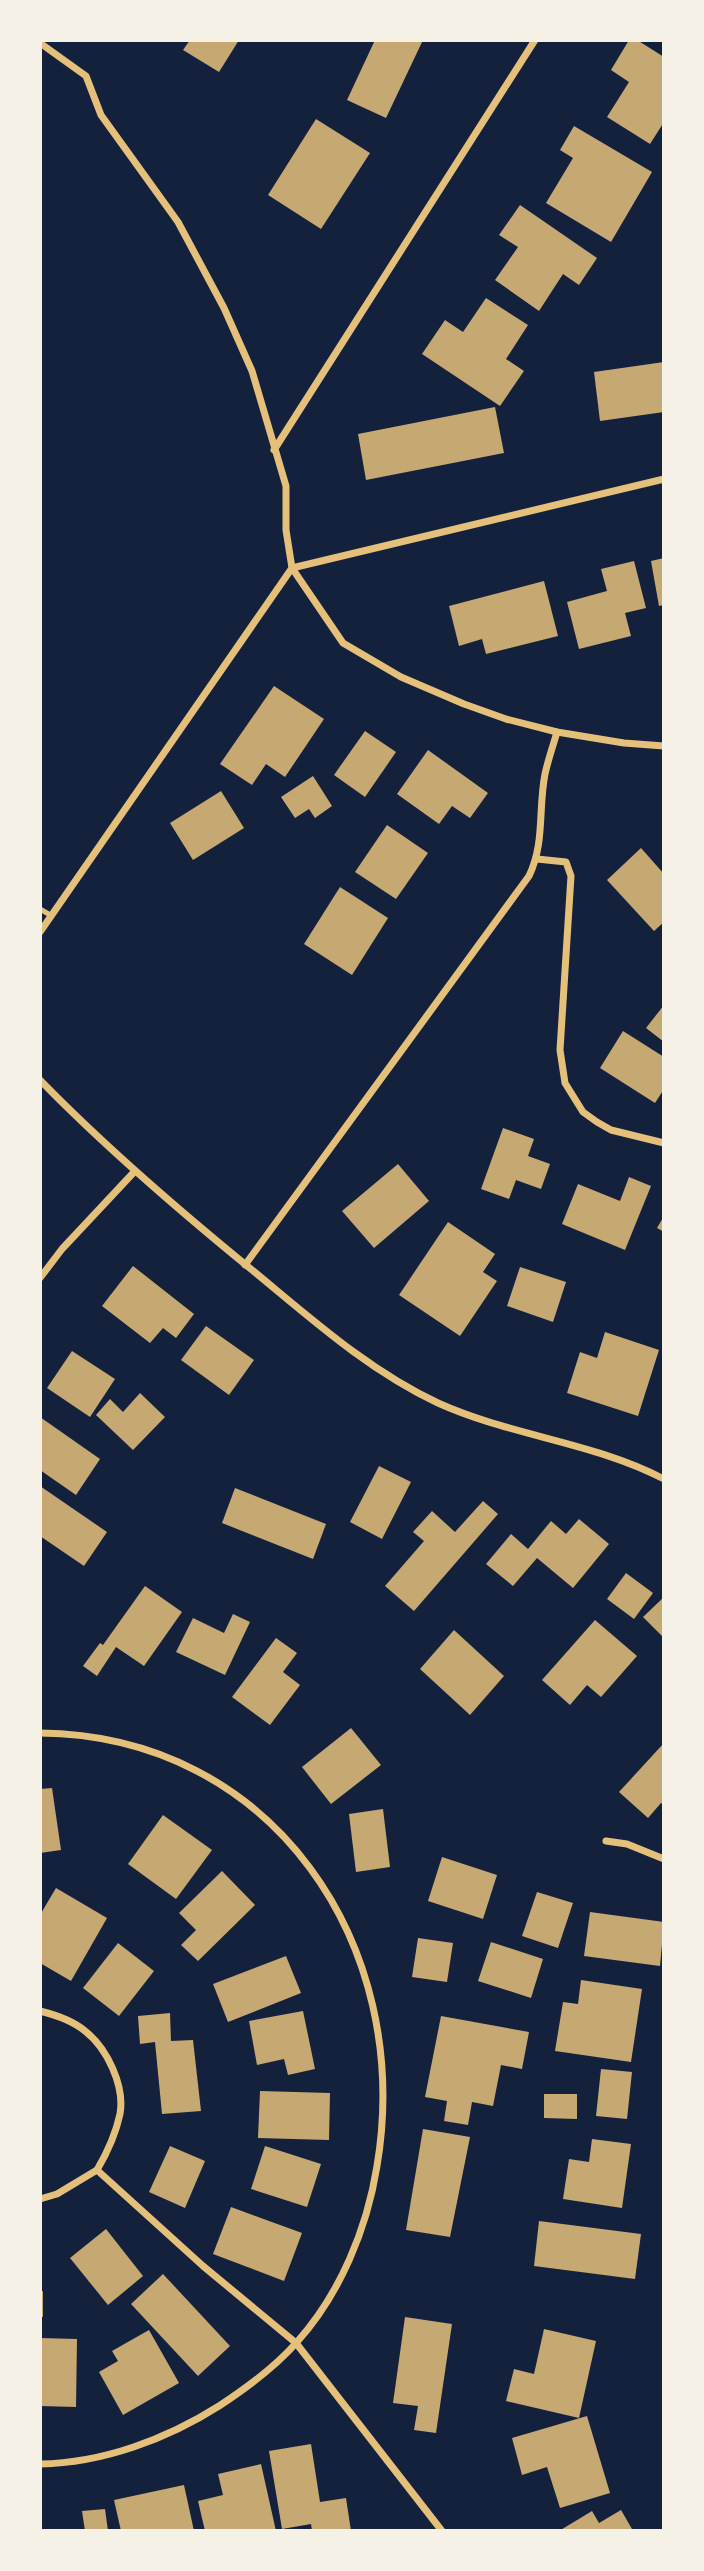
<svg xmlns="http://www.w3.org/2000/svg" width="704" height="2571" font-family="Overpass,sans-serif">
<rect width="100%" height="100%" fill="#14213d"/>
<!-- building -->
<g fill="#c6a872">
<path d="M190,40H239L219,72L183,50Z"/>
<path d="M375,40H423L386,118L347,100Z"/>
<path d="M629,40H637L664,57V122L650,144L607,117L629,82L611,70Z"/>
<path d="M316,119L370,153L321,229L268,195Z"/>
<path d="M574,126L652,172L611,242L546,203L573,158L560,150Z"/>
<path d="M520,205L597,258L579,285L563,274L539,311L495,280L518,247L499,235Z"/>
<path d="M486,298L528,325L506,359L524,371L500,406L422,354L445,320L463,332Z"/>
<path d="M664,362V412L600,421L594,372Z"/>
<path d="M495,407L504,453L366,480L358,434Z"/>
<path d="M664,558V605L659,606L651,561Z"/>
<path d="M634,561L646,608L625,613L631,636L579,649L567,602L607,591L601,569Z"/>
<path d="M544,581L558,636L486,654L482,639L459,646L449,606Z"/>
<path d="M274,686L324,719L285,777L266,764L252,785L220,764Z"/>
<path d="M365,731L396,752L365,797L334,775Z"/>
<path d="M428,750L488,793L470,818L452,806L439,824L397,794Z"/>
<path d="M313,776L332,806L315,818L309,809L295,818L281,797Z"/>
<path d="M221,791L244,828L193,860L170,823Z"/>
<path d="M387,825L428,853L396,899L355,872Z"/>
<path d="M641,848L664,874V922L654,931L607,880Z"/>
<path d="M340,887L388,918L352,975L304,944Z"/>
<path d="M664,1005V1042L646,1028Z"/>
<path d="M623,1031L664,1057V1089L655,1103L600,1068Z"/>
<path d="M503,1128L534,1139L528,1156L550,1164L541,1189L516,1180L509,1199L481,1189Z"/>
<path d="M398,1164L429,1201L374,1248L342,1211Z"/>
<path d="M629,1177L651,1186L625,1250L562,1224L578,1184L620,1201Z"/>
<path d="M664,1216V1232L657,1228Z"/>
<path d="M448,1222L495,1254L483,1272L497,1281L460,1336L399,1295Z"/>
<path d="M133,1266L194,1314L176,1338L163,1328L150,1343L102,1306Z"/>
<path d="M520,1267L566,1282L553,1322L507,1306Z"/>
<path d="M206,1326L254,1360L229,1395L181,1360Z"/>
<path d="M605,1332L659,1350L638,1416L567,1393L580,1352L597,1358Z"/>
<path d="M72,1351L115,1379L90,1417L47,1388Z"/>
<path d="M140,1393L165,1417L133,1450L96,1415L110,1399L123,1412Z"/>
<path d="M40,1417L100,1459L76,1495L40,1470Z"/>
<path d="M379,1466L411,1482L382,1539L350,1522Z"/>
<path d="M40,1486L107,1532L84,1566L40,1536Z"/>
<path d="M235,1488L326,1524L313,1559L222,1523Z"/>
<path d="M483,1501L498,1514L414,1611L385,1586L424,1541L413,1532L432,1511L455,1532Z"/>
<path d="M579,1519L609,1544L573,1588L537,1558L513,1586L486,1564L511,1534L528,1549L551,1521L566,1534Z"/>
<path d="M626,1573L653,1593L634,1619L607,1599Z"/>
<path d="M145,1586L182,1612L144,1666L116,1647L97,1676L83,1666L100,1643L103,1645Z"/>
<path d="M664,1597V1638L643,1617Z"/>
<path d="M233,1614L250,1622L225,1675L176,1652L193,1618L224,1633Z"/>
<path d="M595,1620L637,1656L601,1697L587,1685L570,1705L542,1680Z"/>
<path d="M454,1630L504,1676L470,1715L420,1669Z"/>
<path d="M276,1638L297,1653L283,1672L300,1685L270,1725L232,1697Z"/>
<path d="M351,1728L381,1765L331,1804L302,1767Z"/>
<path d="M664,1743V1805L661,1803L648,1818L619,1792Z"/>
<path d="M52,1788L61,1850L40,1853V1789Z"/>
<path d="M383,1809L390,1867L356,1872L349,1814Z"/>
<path d="M163,1815L212,1850L176,1899L128,1864Z"/>
<path d="M442,1857L497,1875L483,1919L428,1901Z"/>
<path d="M222,1871L255,1905L198,1961L181,1945L196,1930L179,1913Z"/>
<path d="M56,1888L107,1918L71,1981L40,1963V1915Z"/>
<path d="M537,1892L573,1903L558,1948L522,1936Z"/>
<path d="M590,1912L664,1922L660,1966L584,1956Z"/>
<path d="M418,1938L453,1943L447,1982L412,1977Z"/>
<path d="M491,1942L543,1959L531,1998L478,1981Z"/>
<path d="M118,1943L154,1971L119,2016L83,1988Z"/>
<path d="M286,1956L301,1993L228,2022L213,1984Z"/>
<path d="M581,1980L642,1989L631,2062L555,2051L563,2002L578,2004Z"/>
<path d="M303,2011L315,2069L288,2075L284,2059L257,2065L249,2021Z"/>
<path d="M170,2013L171,2041L193,2040L201,2111L162,2114L155,2042L140,2044L138,2016Z"/>
<path d="M441,2016L529,2032L522,2069L501,2065L493,2106L472,2102L468,2125L444,2121L447,2101L425,2097Z"/>
<path d="M601,2069L632,2072L627,2119L596,2116Z"/>
<path d="M260,2091L330,2093L329,2140L258,2138Z"/>
<path d="M544,2094H577V2119L544,2118Z"/>
<path d="M423,2129L470,2137L450,2237L406,2230Z"/>
<path d="M592,2139L631,2144L622,2208L563,2199L569,2159L589,2162Z"/>
<path d="M170,2146L205,2161L185,2208L149,2192Z"/>
<path d="M265,2146L321,2164L307,2207L251,2189Z"/>
<path d="M231,2207L302,2233L284,2281L213,2254Z"/>
<path d="M539,2221L641,2234L635,2279L534,2266Z"/>
<path d="M106,2229L143,2276L108,2305L70,2258Z"/>
<path d="M163,2274L230,2346L198,2376L131,2304Z"/>
<rect x="40" y="2291" width="3" height="26"/>
<path d="M405,2317L452,2324L436,2433L414,2430L418,2406L393,2403Z"/>
<path d="M544,2329L596,2341L579,2418L506,2401L514,2369L534,2374Z"/>
<path d="M149,2330L179,2383L123,2415L99,2372L118,2361L112,2351Z"/>
<path d="M40,2338L77,2339L76,2407L40,2406Z"/>
<path d="M587,2416L610,2493L560,2508L547,2467L522,2475L512,2438Z"/>
<path d="M311,2444L320,2502L346,2498L351,2531H312L311,2524L282,2529L269,2451Z"/>
<path d="M261,2464L276,2531H205L198,2501L223,2495L218,2474Z"/>
<path d="M184,2485L194,2531H121L114,2500Z"/>
<path d="M105,2509L108,2531H85L82,2511Z"/>
<path d="M621,2510L632,2529L630,2531H559L592,2511L599,2523Z"/>
</g>
<g fill="none" stroke-linecap="round" stroke-linejoin="round">
<!-- service -->
<path stroke="#e5c07b" stroke-width="5" d="M40,909L52,916"/>
<!-- minor -->
<g stroke="#e5c07b" stroke-width="7">
<path d="M40,43L86,76L101,115L178,222L224,308L252,371L286,486V530L292,568L343,643L401,677L464,704L506,719L557,732L624,743L664,746"/>
<path d="M274,450L535,40"/>
<path d="M537,859L566,862L571,876L560,1050L565,1083L583,1112L597,1122L611,1130L664,1143"/>
<path d="M40,932L292,568L664,479"/>
<path d="M40,1080C108,1150 182,1213 257,1274C315,1322 370,1371 438,1403C511,1436 593,1442 664,1479"/>
<path d="M245,1265L529,876C545,843 538,810 545,774C548,760 553,746 557,732"/>
<path d="M40,1278L62,1249L135,1171"/>
<path d="M40,1733C273,1735 414,1946 377,2166C367,2229 340,2294 297,2342C277,2365 245,2389 219,2406C167,2439 103,2463 40,2464"/>
<path d="M606,1841L627,1844L664,1859"/>
<path d="M40,2011C56,2015 72,2020 85,2031C107,2048 125,2086 120,2114C116,2133 107,2153 97,2170"/>
<path d="M40,2199L57,2194L97,2170L203,2266L296,2343L442,2531"/>
</g>
</g>
<!-- border -->
<rect width="704" height="2571" fill="none" stroke="#f6f1e7" stroke-width="84"/>
</svg>
